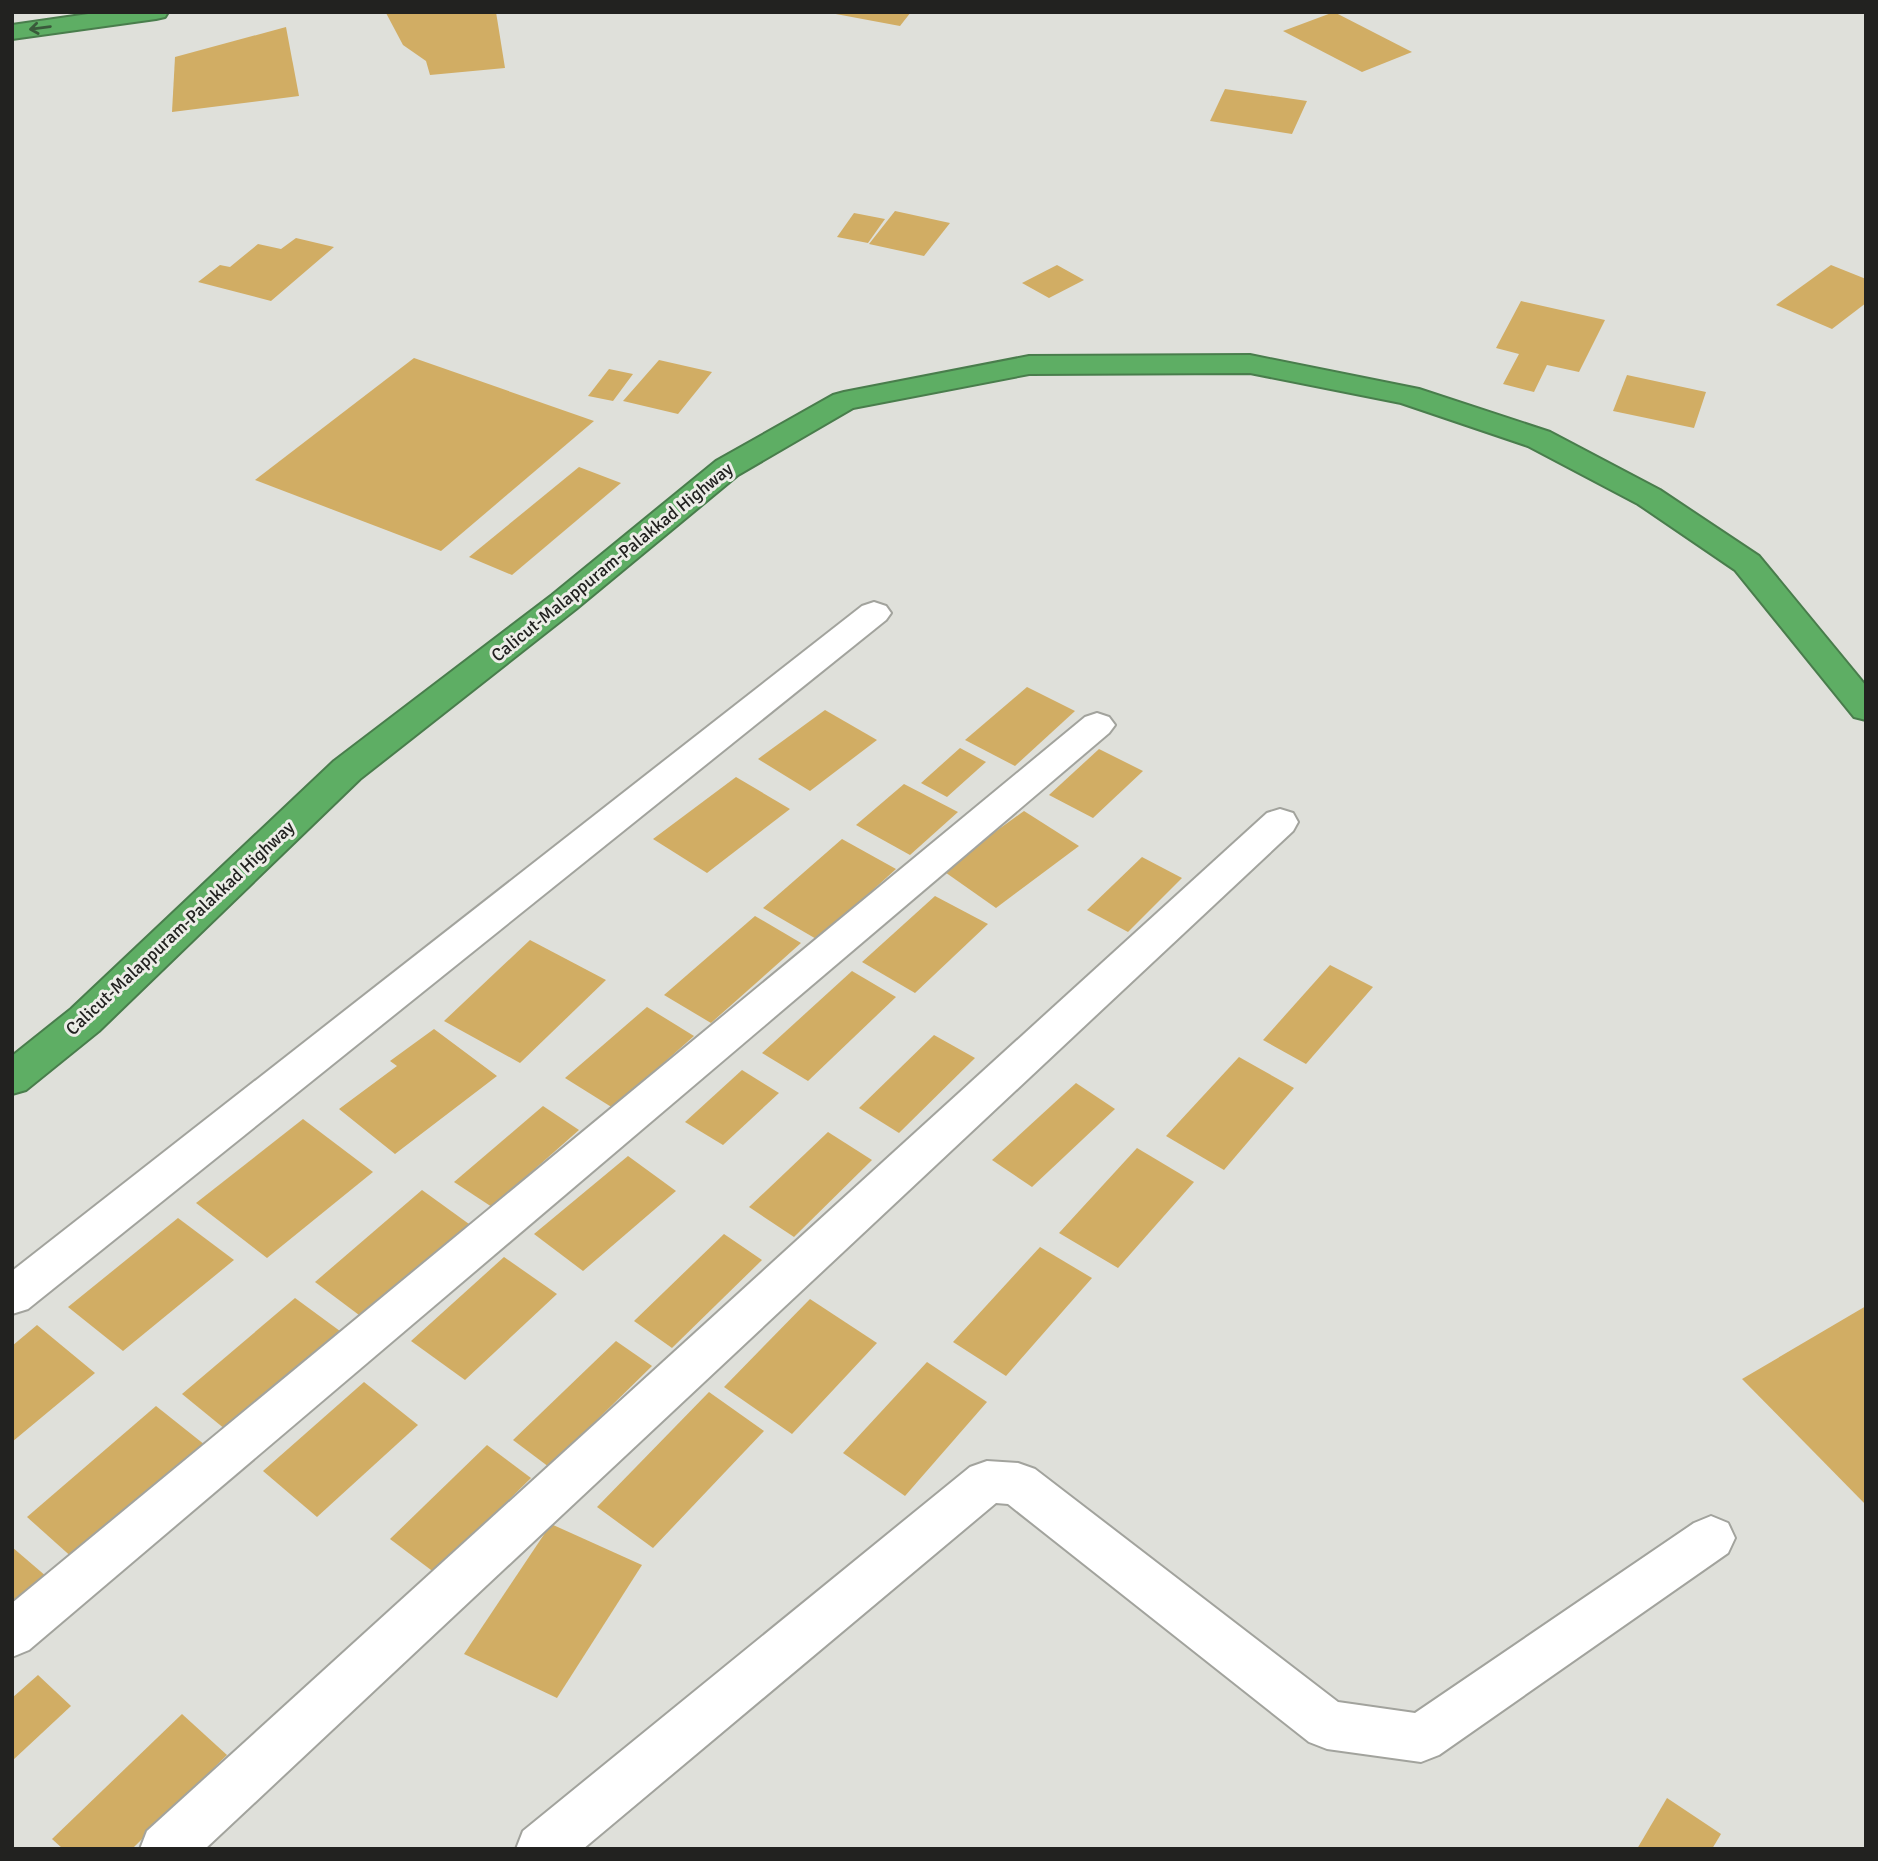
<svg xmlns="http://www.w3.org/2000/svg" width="1878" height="1861" font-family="Signika,sans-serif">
<rect width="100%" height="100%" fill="#dfe0da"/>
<!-- building -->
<g fill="#d1ad64">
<path d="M496,12L505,68L430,75L426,61L403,45L386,13Z"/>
<path d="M825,12H911L900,26Z"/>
<path d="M1334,12L1412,52L1362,72L1283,31Z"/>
<path d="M286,27L299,96L172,112L175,57Z"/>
<path d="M1225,89L1307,101L1292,134L1210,121Z"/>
<path d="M895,211L950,223L924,256L869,244Z"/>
<path d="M854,213L885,219L868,243L837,237Z"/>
<path d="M296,238L334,247L271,301L198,282L220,265L230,267L258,244L281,249Z"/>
<path d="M1057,265L1084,280L1049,298L1022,283Z"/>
<path d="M1831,265L1866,279V303L1832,329L1776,305Z"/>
<path d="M1521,301L1605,320L1579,372L1547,365L1534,392L1503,384L1519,354L1496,348Z"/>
<path d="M414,358L594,421L441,551L255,480Z"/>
<path d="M659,360L712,372L678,414L623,401Z"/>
<path d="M609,369L633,374L613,401L588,396Z"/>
<path d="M1627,375L1706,392L1694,428L1613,411Z"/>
<path d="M579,467L621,483L512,575L469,557Z"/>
<path d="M1027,687L1075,711L1015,766L965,740Z"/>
<path d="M825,710L877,740L810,791L758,759Z"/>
<path d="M960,748L986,762L947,797L921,783Z"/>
<path d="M1099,749L1143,771L1093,818L1049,795Z"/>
<path d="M736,777L790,809L707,873L653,839Z"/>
<path d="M904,784L958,812L910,855L856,825Z"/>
<path d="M1024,811L1079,846L996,908L942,870Z"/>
<path d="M842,839L896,869L818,940L763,908Z"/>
<path d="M1142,857L1182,878L1128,932L1087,910Z"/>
<path d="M935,896L988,924L915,993L862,962Z"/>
<path d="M755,916L801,943L711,1023L664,995Z"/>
<path d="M530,940L606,980L520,1063L444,1021Z"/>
<path d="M1330,965L1373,987L1306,1064L1263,1040Z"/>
<path d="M852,971L896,997L808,1081L762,1053Z"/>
<path d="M647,1007L694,1036L613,1108L565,1078Z"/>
<path d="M434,1029L497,1076L395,1154L339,1109L397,1066L390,1061Z"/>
<path d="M934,1035L975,1058L899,1133L859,1108Z"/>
<path d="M1239,1057L1294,1088L1224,1170L1166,1136Z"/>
<path d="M742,1070L779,1093L723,1145L685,1122Z"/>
<path d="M1076,1083L1115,1109L1032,1187L992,1160Z"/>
<path d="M543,1106L579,1130L492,1207L454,1182Z"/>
<path d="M303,1119L373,1172L267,1258L196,1203Z"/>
<path d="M828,1132L872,1160L794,1237L749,1207Z"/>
<path d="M1137,1148L1194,1182L1118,1268L1059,1233Z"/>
<path d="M628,1156L676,1191L583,1271L534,1234Z"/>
<path d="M422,1190L469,1224L363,1318L315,1282Z"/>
<path d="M178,1218L234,1260L123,1351L68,1307Z"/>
<path d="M724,1234L762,1260L672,1348L634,1321Z"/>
<path d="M1040,1247L1092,1278L1006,1376L953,1342Z"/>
<path d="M504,1257L557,1294L465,1380L411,1341Z"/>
<path d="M295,1298L344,1334L231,1434L182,1394Z"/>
<path d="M810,1299L877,1343L792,1434L724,1387Z"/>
<path d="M1866,1306V1505L1742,1379Z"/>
<path d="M37,1325L95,1373L12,1442V1346Z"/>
<path d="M616,1341L652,1366L549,1467L513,1440Z"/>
<path d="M927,1362L987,1402L905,1496L843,1453Z"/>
<path d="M364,1382L418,1425L317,1517L263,1471Z"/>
<path d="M709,1392L764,1431L653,1548L597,1507Z"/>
<path d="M156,1406L205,1445L75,1560L27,1517Z"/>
<path d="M487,1445L531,1478L435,1573L390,1539Z"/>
<path d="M551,1524L642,1565L557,1698L464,1654Z"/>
<path d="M12,1547L47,1577L12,1608Z"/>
<path d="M38,1675L71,1706L12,1761V1698Z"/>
<path d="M182,1714L227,1755L132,1849H63L52,1839Z"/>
<path d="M1667,1798L1721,1834L1712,1849H1637Z"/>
</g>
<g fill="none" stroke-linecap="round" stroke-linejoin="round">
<defs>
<g id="minor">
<path d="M874,602L886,606L891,613L886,620L28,1309L12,1314V1271L862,606Z"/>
<path d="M1097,713L1109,717L1115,725L1109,733L29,1650L12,1657V1603L1085,717Z"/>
<path d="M1280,809L1293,813L1298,822L1293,831L205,1849H140L147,1831L1267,813Z"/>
<path d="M987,1461L1018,1463L1035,1469L1338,1702L1415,1713L1694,1523L1711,1516L1728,1523L1735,1538L1728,1553L1439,1755L1421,1762L1327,1749L1309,1742L1008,1504L996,1503L583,1849H516L523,1831L970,1467Z"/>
</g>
<g id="highway">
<path d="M102,12H168L165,17L156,19L12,39V25Z"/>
<path d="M1250,355L1419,389L1550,432L1660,490L1759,556L1866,686V720L1854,717L1735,570L1638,504L1528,446L1401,403L1250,373L1029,374L853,408L738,475L576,609L360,779L99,1031L26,1090L12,1094V1056L71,1009L334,761L552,595L716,461L833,395L844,392L1029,356Z"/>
</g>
</defs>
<!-- minor casing -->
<use href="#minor" stroke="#a2a39d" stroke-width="4"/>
<!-- highway casing -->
<use href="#highway" stroke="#497d4c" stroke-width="4"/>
<!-- minor -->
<use href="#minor" fill="#fff" fill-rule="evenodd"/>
<!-- highway -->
<use href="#highway" fill="#5eae64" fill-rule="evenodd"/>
</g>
<!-- one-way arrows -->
<defs><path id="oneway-shaft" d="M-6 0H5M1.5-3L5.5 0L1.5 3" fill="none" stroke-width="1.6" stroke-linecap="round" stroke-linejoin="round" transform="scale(1.75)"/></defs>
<use stroke="#3a5a3b" href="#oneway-shaft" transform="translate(40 28) rotate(172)"/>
<g text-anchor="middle" stroke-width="6" stroke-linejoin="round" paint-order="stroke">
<!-- street labels -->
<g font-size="18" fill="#222220" stroke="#ecede7">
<text transform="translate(612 562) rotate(-39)" y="6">Calicut-Malappuram-Palakkad Highway</text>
<text transform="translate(180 928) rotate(-43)" y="6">Calicut-Malappuram-Palakkad Highway</text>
</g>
</g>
<!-- border -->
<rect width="1878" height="1861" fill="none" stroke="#222220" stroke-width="28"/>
</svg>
